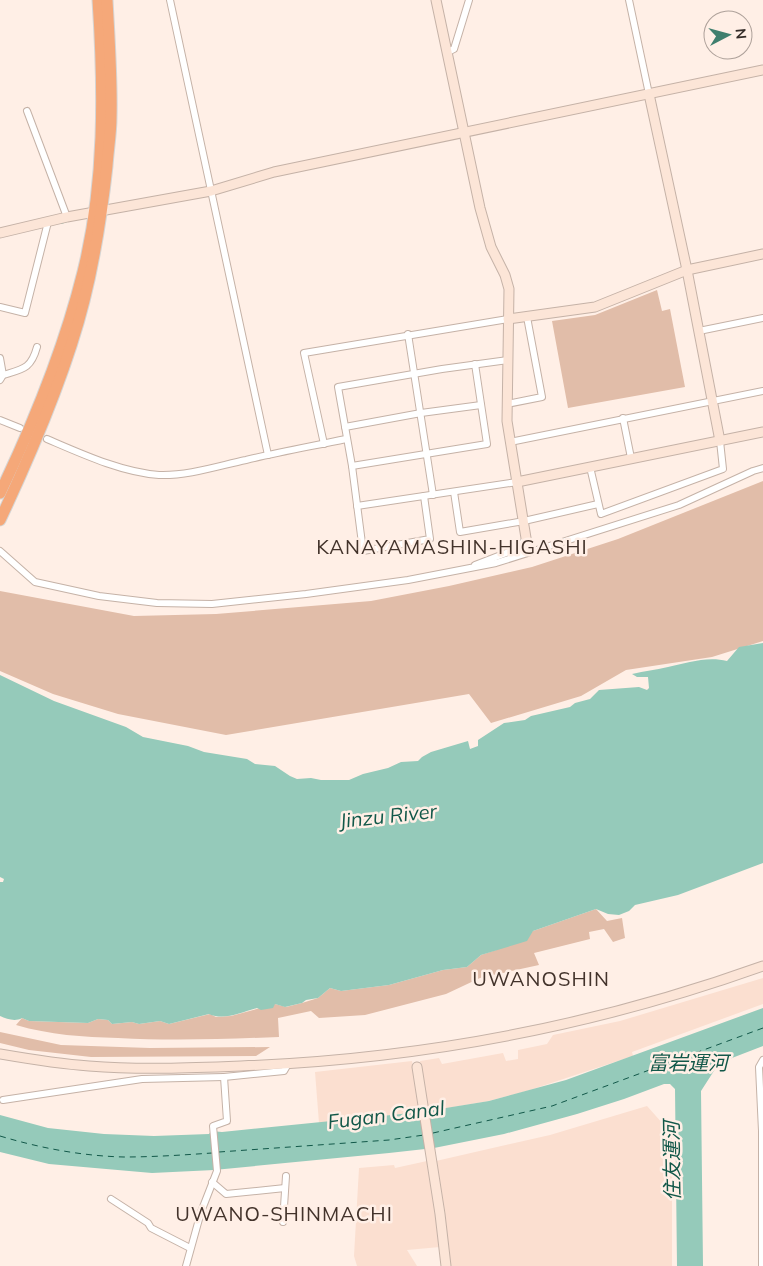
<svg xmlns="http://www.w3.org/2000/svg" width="763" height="1266" font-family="Mulish,'Noto Sans JP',sans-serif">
<rect width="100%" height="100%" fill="#ffefe6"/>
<!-- built -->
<g fill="#fbdfd0">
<path d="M763,978V1004L632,1052L633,1056L530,1090L489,1101L429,1111L420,1061L439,1058L442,1064L503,1053L506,1061L518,1059V1050L547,1044L553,1035L620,1021Z"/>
<path d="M412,1061L421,1112L319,1123L315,1072Z"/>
<path d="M647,1106L672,1134V1266H450L436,1161L550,1135Z"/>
<path d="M427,1161L440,1247L407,1250L417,1266H357L354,1256L359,1168L394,1165L395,1168Z"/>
</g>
<!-- green -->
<g fill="#e1bda9">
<path d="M657,290L662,311L670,309L685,387L568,408L552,321L595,315Z"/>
<path d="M763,481V641L712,657L626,670L581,696L491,723L469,694L226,735L118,714L53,694L0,671V591L134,616L216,614L371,601L449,586L532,567L618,539Z"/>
<path d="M596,909L607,921L622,918L625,938L613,942L604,929L589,932L590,939L534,953L539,965L480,978L446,994L365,1015L319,1018L311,1011L278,1018L279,1037C225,1039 172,1041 118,1038C83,1037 50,1035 16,1025L22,1018L29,1021L88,1023L98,1019L108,1020L112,1024L132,1022L139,1024L160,1021L169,1024L210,1014L216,1017L231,1016L275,1004L286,1007L302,1003L318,998L330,988L341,991L389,985L443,970L467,967L481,955L496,950L533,931Z"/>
<path d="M0,1032L61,1045L150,1048L270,1047L256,1056L91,1057L29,1050L0,1043Z"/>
</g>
<!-- water -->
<g fill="#95caba">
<path d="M763,643V863L678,895L635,905L629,911L619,915L608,914L596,909L533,931L527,941L481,955L467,967L443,970L389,985L341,991L330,988L318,998L306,1000L302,1003L285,1007L275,1004L273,1008L261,1010L257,1008C242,1012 224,1021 209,1014L169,1024L160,1021L139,1024L132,1022L112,1024L108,1020L98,1019L88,1023L29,1021L22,1018C15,1022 7,1019 0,1016V882H3L4,879L0,877V675L54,701L126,727L143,737L188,746L204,752L247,759L255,764L275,766L290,776L297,779L311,778L321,780H349L363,774L388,768L401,762L418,761L422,757L431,752L468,741L470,749L478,746V740L504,723L525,720L531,716L570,707L575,703L590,699L599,690L639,687L647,690L649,688L648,677H637L632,674C645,671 655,670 668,667C687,663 707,656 727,661L739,647Z"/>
<path d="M763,1008V1046L719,1063L701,1091L703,1266H677L675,1089L670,1084H664L624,1099L577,1114L504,1134L434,1148L389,1153L214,1170L152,1173L49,1164L0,1152V1115L48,1128L104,1134L154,1136L209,1134L211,1131L222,1132L421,1112L489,1101L566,1080Z"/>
</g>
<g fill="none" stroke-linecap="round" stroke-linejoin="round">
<!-- stream -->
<path stroke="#95caba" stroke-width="2" d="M61,223L67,221"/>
<!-- ferry -->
<g stroke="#125849" stroke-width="1" stroke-dasharray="6 5" stroke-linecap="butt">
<path d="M433,1133L552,1106L763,1028"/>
<path d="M0,1136C40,1148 82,1156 124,1157C153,1157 183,1155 212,1153"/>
<path d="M219,1152L389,1140L424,1135"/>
</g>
<defs>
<g id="street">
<path d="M170,0L268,455"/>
<path d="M629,0L649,94"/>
<path d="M448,52L454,49L469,0"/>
<path d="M27,111L67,217"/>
<path d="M0,307L25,313L48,222"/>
<path d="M699,331L763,318"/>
<path d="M408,334L433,495"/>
<path d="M0,358L3,375L0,380"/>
<path d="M3,375C23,369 31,369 37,347"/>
<path d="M507,404L542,397L527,317"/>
<path d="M623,418L631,458"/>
<path d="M0,420L20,428"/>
<path d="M345,427L421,413L481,405"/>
<path d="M47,439C82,454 121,472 159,475C188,476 218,466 246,460C279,452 313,446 346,439"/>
<path d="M510,442L763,391"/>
<path d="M324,444L304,353L508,319"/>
<path d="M352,466L487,444L475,364"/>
<path d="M590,467L601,514L723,469L720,441"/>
<path d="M454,492L460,532L524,521L598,504"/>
<path d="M424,496L430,539L363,551L352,466L338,387L442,369L508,360"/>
<path d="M357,506L517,482"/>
<path d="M0,551L35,582L99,596L157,603L212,604L306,594L408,580L496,563L679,505L753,471L763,468"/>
<path d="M475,565L519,548L526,538"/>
<path d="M3,1100L142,1079L224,1077"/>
<path d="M212,1182L226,1194L285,1188"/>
<path d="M111,1199L148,1223L151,1228L190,1248"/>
<path d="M283,1222L286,1176"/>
<path d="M186,1266L201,1212L217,1171L213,1126L227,1121L224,1077L284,1071L288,1064"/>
<path d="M762,1266V1131L759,1067L763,1060"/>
</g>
<g id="secondary">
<path d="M436,0L480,208L491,247L505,275L509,289L507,421L526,538"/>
<path d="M649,94L687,270L720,441"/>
<path d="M0,233L67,217L211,191L274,172L763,70"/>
<path d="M508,319L595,307L687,270L763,254"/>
<path d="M517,482L763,432"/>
<path d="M0,1054C29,1059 59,1064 89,1066C139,1070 190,1068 241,1066C421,1059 593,1027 763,966"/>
<path d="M417,1067L440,1214L446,1266"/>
</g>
<g id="highway">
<path d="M0,493C34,422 64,349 83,272C105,184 104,91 98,0"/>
<path d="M0,520C32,452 66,373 84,301C95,257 102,212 107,166C108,150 111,134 111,117C112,78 109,39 107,0"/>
</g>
</defs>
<!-- street casing -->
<use href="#street" stroke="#c5b2a7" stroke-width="8"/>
<!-- secondary casing -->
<use href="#secondary" stroke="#c5b2a7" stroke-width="11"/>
<!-- highway casing -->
<use href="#highway" stroke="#d6d5d4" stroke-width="13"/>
<!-- street -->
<use href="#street" stroke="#fff" stroke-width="6"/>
<!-- secondary -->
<use href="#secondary" stroke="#fce5d7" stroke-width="9"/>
<!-- highway -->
<use href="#highway" stroke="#f5a879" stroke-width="11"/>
</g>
<g text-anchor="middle" stroke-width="5" stroke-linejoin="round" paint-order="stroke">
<!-- neighbourhood labels -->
<g font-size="20" letter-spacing="1" fill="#43332b" stroke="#ffefe6">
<text x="452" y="554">KANAYAMASHIN-HIGASHI</text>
<text x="541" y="986">UWANOSHIN</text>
<text x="284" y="1221">UWANO-SHINMACHI</text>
</g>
<!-- water labels -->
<g font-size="20" font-style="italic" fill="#125849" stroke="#ffefe6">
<text transform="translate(388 816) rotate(-6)" y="7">Jinzu River</text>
<text x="688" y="1070">富岩運河</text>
<text transform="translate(386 1115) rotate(-7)" y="7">Fugan Canal</text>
<text transform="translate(672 1161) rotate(-91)" y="7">住友運河</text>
</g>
</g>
<!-- north arrow -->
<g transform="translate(728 35) rotate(84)"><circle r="24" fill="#ffefe6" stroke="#aea19a"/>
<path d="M0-4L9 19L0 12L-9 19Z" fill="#3f7f6e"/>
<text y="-8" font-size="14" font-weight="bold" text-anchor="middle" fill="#342c28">N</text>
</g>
</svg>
